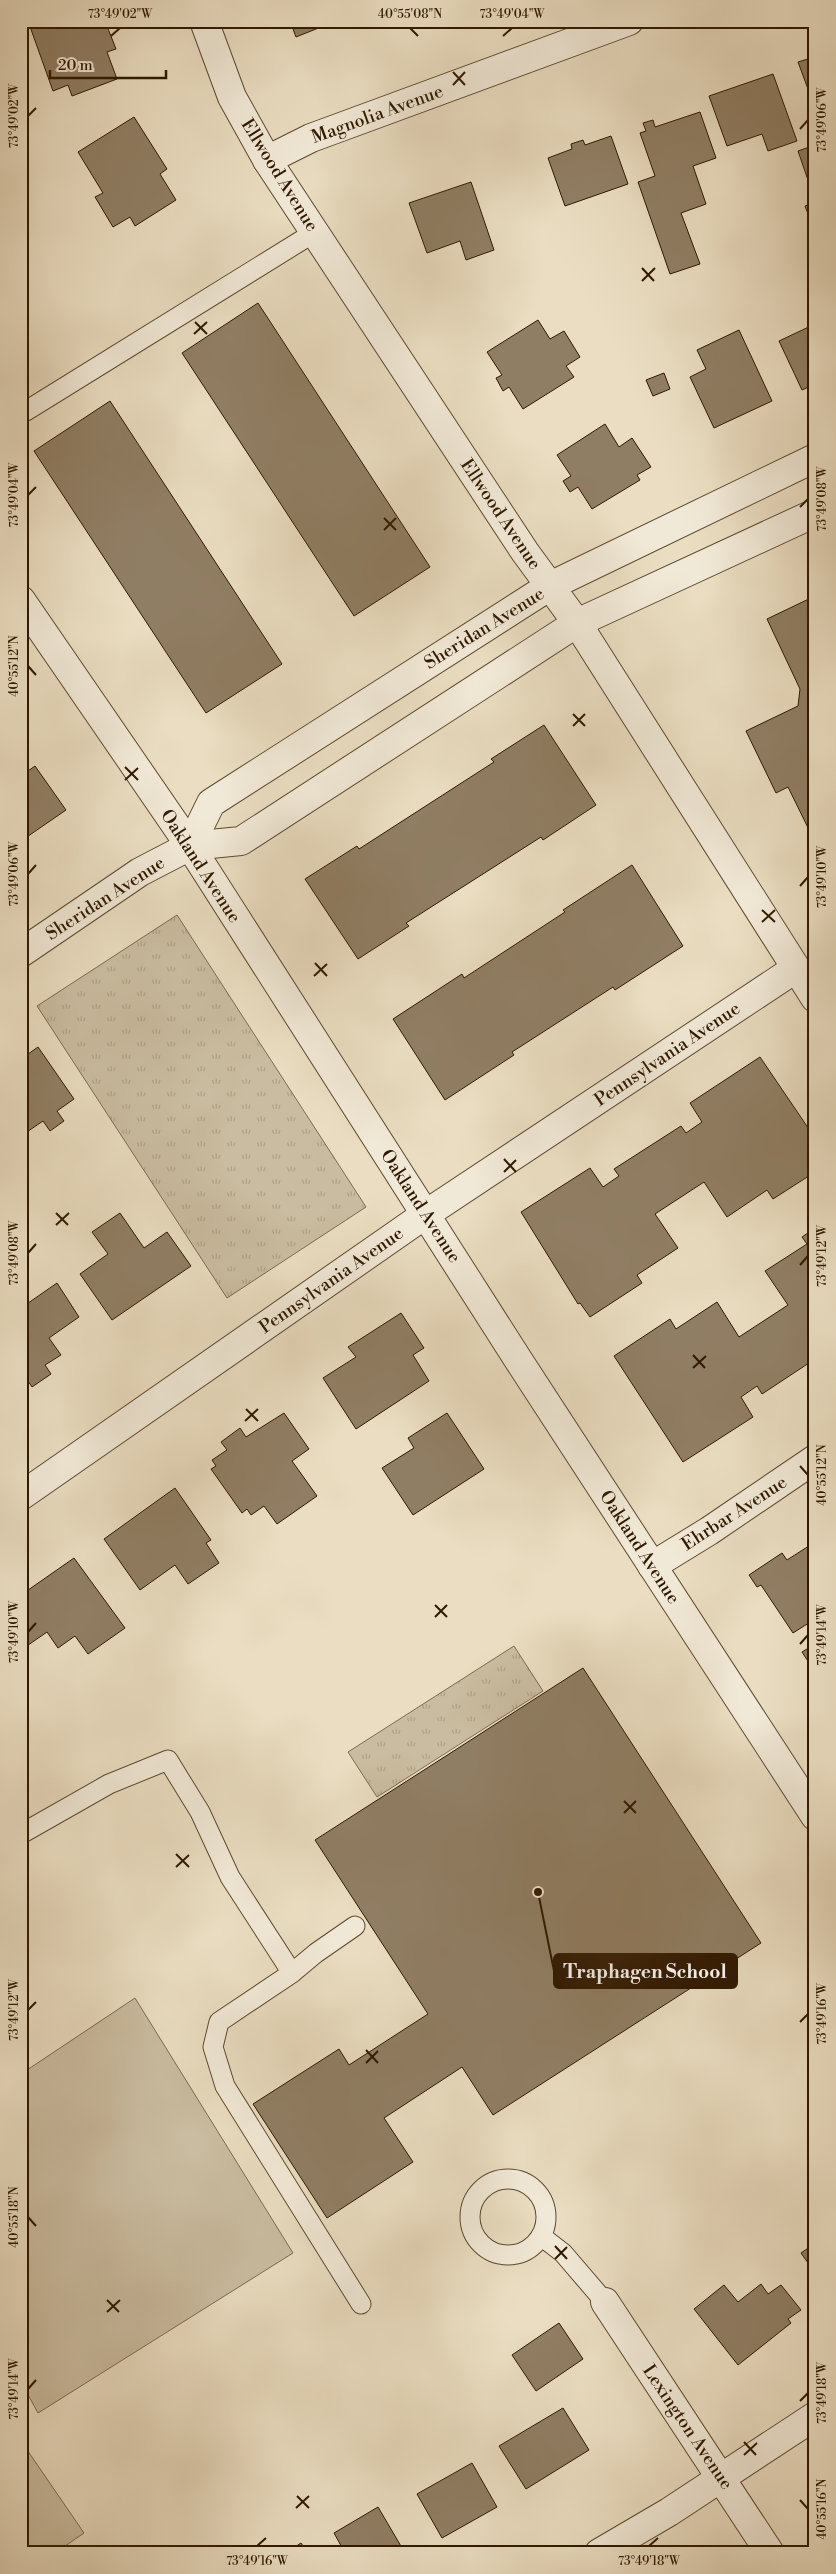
<svg xmlns="http://www.w3.org/2000/svg" width="836" height="2574" font-family="'Libre Bodoni',serif">
<defs>
<pattern id="grass-tufts" width="24" height="20" patternUnits="userSpaceOnUse" patternTransform="scale(1.25)"><rect width="24" height="20" fill="#cabca0"/><path d="M3 7l-1-3M5 7V3M7 7l1-3M15 17l-1-3M17 17v-4M19 17l1-3" fill="none" stroke="#aea188"/></pattern>
</defs>
<rect width="100%" height="100%" fill="#eaddc1"/>
<filter id="stains"><feTurbulence type="fractalNoise" baseFrequency=".004" numOctaves="4"/><feColorMatrix values="0 0 0 0 .2 0 0 0 0 .09 0 0 0 0 .02 0 0 0 .5 -.17"/></filter>
<radialGradient id="worn" r=".72"><stop offset=".6" stop-color="#630" stop-opacity="0"/><stop offset="1" stop-color="#630" stop-opacity=".3"/></radialGradient>
<!-- grass -->
<g fill="url(#grass-tufts)" stroke="#7c6a50">
<path d="M177,915L366,1207L227,1298L37,1006Z"/>
<path d="M514,1646L543,1691L377,1797L348,1752Z"/>
</g>
<!-- pitch -->
<g fill="#cabca0" stroke="#7c6a50">
<path d="M135,1998L293,2253L38,2413L21,2382V2074Z"/>
<path d="M21,2441L84,2533L55,2553H21Z"/>
</g>
<!-- building -->
<g fill="#907e64" stroke="#2f1800">
<path d="M28,21H105L116,49L107,52L117,79L72,96L68,85L53,91Z"/>
<path d="M290,21H336L296,37Z"/>
<path d="M814,57L815,58V108L798,62Z"/>
<path d="M773,74L797,141L768,151L762,134L727,146L709,96Z"/>
<path d="M700,112L716,158L693,166L706,204L681,213L700,264L670,274L638,182L655,176L640,133L646,131L643,123L653,120L655,127Z"/>
<path d="M134,117L167,169L160,174L176,200L135,226L130,217L113,227L95,197L103,193L78,152Z"/>
<path d="M611,136L628,184L565,206L548,158L572,149L571,144L583,140L585,145Z"/>
<path d="M815,145V181L809,183L798,151Z"/>
<path d="M471,182L494,250L466,260L460,241L427,253L409,203Z"/>
<path d="M815,202V232L805,206Z"/>
<path d="M258,303L430,567L354,616L182,353Z"/>
<path d="M538,320L550,339L564,331L580,357L566,366L574,377L523,409L509,387L503,391L496,378L502,375L487,352Z"/>
<path d="M815,324V384L802,390L779,341Z"/>
<path d="M739,330L772,401L714,428L690,377L706,369L697,350Z"/>
<path d="M664,373L670,389L653,396L646,380Z"/>
<path d="M110,401L282,664L206,713L34,451Z"/>
<path d="M605,424L619,447L632,438L651,467L637,475L640,480L592,509L578,487L570,492L563,481L571,476L557,455Z"/>
<path d="M815,596V842L788,787L776,793L746,731L798,706L800,689L767,619Z"/>
<path d="M544,725L596,805L543,840L541,837L406,923L409,926L358,959L305,879L357,846L359,849L494,762L491,759Z"/>
<path d="M35,766L66,810L21,841V776Z"/>
<path d="M632,865L683,946L615,990L613,987L512,1052L514,1055L445,1100L393,1019L462,974L464,978L565,912L563,910Z"/>
<path d="M38,1047L74,1099L57,1111L64,1121L50,1131L43,1121L21,1136V1059Z"/>
<path d="M760,1057L815,1138V1172L773,1199L767,1190L727,1217L704,1182L655,1214L678,1248L637,1275L642,1283L590,1317L580,1303L578,1304L521,1212L590,1168L603,1187L619,1176L614,1169L681,1126L686,1133L702,1122L690,1103Z"/>
<path d="M21,1168L27,1177L21,1181Z"/>
<path d="M120,1213L144,1248L167,1232L191,1266L112,1320L80,1274L108,1254L92,1232Z"/>
<path d="M815,1228V1359L762,1394L757,1386L741,1397L753,1417L683,1462L614,1356L670,1319L676,1329L717,1302L739,1337L788,1305L765,1271L807,1244L802,1237Z"/>
<path d="M57,1283L79,1317L49,1338L61,1355L45,1365L51,1374L32,1387L26,1378L21,1382V1308Z"/>
<path d="M401,1313L424,1348L413,1355L429,1381L356,1429L323,1378L356,1357L348,1347Z"/>
<path d="M284,1413L309,1449L292,1461L317,1496L277,1524L264,1506L251,1515L247,1509L242,1513L211,1469L216,1466L212,1460L227,1450L221,1442L240,1428L246,1437Z"/>
<path d="M447,1413L484,1469L413,1515L382,1468L414,1448L408,1438Z"/>
<path d="M175,1488L211,1540L206,1543L219,1563L188,1584L175,1565L140,1590L104,1539Z"/>
<path d="M815,1542V1619L793,1633L761,1585L757,1587L749,1575L782,1553L787,1560Z"/>
<path d="M74,1558L125,1628L88,1654L75,1636L58,1648L47,1632L21,1650V1595Z"/>
<path d="M815,1644V1672L802,1652Z"/>
<path d="M583,1668L761,1943L493,2115L462,2067L384,2118L413,2162L327,2218L253,2104L339,2049L349,2065L428,2014L315,1840Z"/>
<path d="M815,2232V2273L801,2253L814,2244L808,2237Z"/>
<path d="M761,2284L768,2294L781,2285L801,2310L788,2319L791,2323L738,2365L694,2309L724,2285L738,2302Z"/>
<path d="M559,2323L583,2359L536,2391L512,2355Z"/>
<path d="M563,2408L589,2450L526,2489L499,2446Z"/>
<path d="M472,2463L497,2507L442,2538L417,2494Z"/>
<path d="M378,2507L405,2553H345L334,2533Z"/>
<path d="M301,2543L308,2553H286Z"/>
</g>
<g fill="none" stroke-linecap="round" stroke-linejoin="round">
<defs>
<g id="service">
<path d="M26,411L315,232"/>
<path d="M21,1834L109,1784L168,1760L200,1812L230,1877L292,1973L219,2022L213,2047L225,2086L361,2304"/>
<path d="M292,1973L316,1953L355,1926"/>
<circle cx="508" cy="2217" r="38"/>
<path d="M541,2236L563,2253L605,2302"/>
</g>
<g id="minor">
<path d="M204,21L232,97L267,160L525,552L577,623L815,998"/>
<path d="M267,160L311,138L629,21"/>
<path d="M21,600L190,846L519,1361L815,1816"/>
<path d="M21,1496L426,1214L795,969"/>
<path d="M652,1566L709,1531L815,1459"/>
<path d="M605,2302L770,2553"/>
<path d="M599,2553L669,2512L815,2416"/>
</g>
<g id="tertiary">
<path d="M190,846L211,803L550,586L815,458"/>
<path d="M21,953L140,872L190,846L241,841L577,623L815,513"/>
</g>
</defs>
<!-- service casing -->
<use href="#service" stroke="#5e4930" stroke-width="21"/>
<!-- minor casing -->
<use href="#minor" stroke="#5e4930" stroke-width="30"/>
<!-- tertiary casing -->
<use href="#tertiary" stroke="#5e4930" stroke-width="30"/>
<!-- service -->
<use href="#service" stroke="#f1e9d7" stroke-width="19"/>
<!-- minor -->
<use href="#minor" stroke="#f1e9d7" stroke-width="28"/>
<!-- tertiary -->
<use href="#tertiary" stroke="#f1e9d7" stroke-width="28"/>
</g>
<!-- ticks -->
<path fill="none" stroke="#2f1800" stroke-width="2" d="M410,28L418,36M111,36L120,28M503,36L512,28M453,72L465,85M453,85L465,72M28,116L36,108M800,129L808,120M642,268L654,281M642,281L655,268M195,322L207,334M194,334L207,322M28,495L36,487M800,507L808,499M384,518L396,530M384,530L396,518M28,666L36,675M573,714L585,726M573,726L585,714M125,767L138,780M125,780L138,768M28,874L36,865M800,886L808,877M762,910L775,922M762,922L775,910M315,963L327,976M314,976L327,964M504,1159L516,1172M504,1172L516,1160M56,1213L68,1225M56,1225L69,1213M28,1253L36,1244M800,1265L808,1256M693,1355L705,1368M693,1368L706,1356M246,1409L258,1421M245,1421L258,1409M800,1466L808,1475M435,1605L447,1617M435,1617L447,1605M28,1632L36,1623M800,1644L808,1635M624,1801L636,1813M624,1813L636,1801M176,1854L189,1867M176,1867L189,1855M28,2010L36,2002M800,2022L808,2014M366,2050L378,2063M366,2063L378,2051M28,2217L36,2226M555,2246L567,2259M555,2259L567,2247M107,2300L119,2312M107,2312L120,2300M28,2389L36,2380M800,2401L808,2393M744,2442L756,2455M744,2455L757,2443M297,2496L309,2508M800,2500L808,2509M296,2508L309,2496M257,2546L266,2538M649,2546L658,2538"/>
<g text-anchor="middle" stroke-width="4" stroke-linejoin="round" paint-order="stroke">
<!-- street labels -->
<g font-size="18" fill="#2f1800" stroke="#f1e9d7">
<text transform="translate(377 114) rotate(-20)" y="6">Magnolia Avenue</text>
<text transform="translate(280 175) rotate(58)" y="6">Ellwood Avenue</text>
<text transform="translate(501 514) rotate(56)" y="6">Ellwood Avenue</text>
<text transform="translate(484 628) rotate(-32)" y="6">Sheridan Avenue</text>
<text transform="translate(201 866) rotate(57)" y="6">Oakland Avenue</text>
<text transform="translate(105 898) rotate(-33)" y="6">Sheridan Avenue</text>
<text transform="translate(667 1054) rotate(-34)" y="6">Pennsylvania Avenue</text>
<text transform="translate(421 1206) rotate(57)" y="6">Oakland Avenue</text>
<text transform="translate(331 1280) rotate(-35)" y="6">Pennsylvania Avenue</text>
<text transform="translate(734 1513) rotate(-33)" y="6">Ehrbar Avenue</text>
<text transform="translate(640 1547) rotate(57)" y="6">Oakland Avenue</text>
<text transform="translate(688 2427) rotate(56)" y="6">Lexington Avenue</text>
</g>
</g>
<!-- callouts -->
<path fill="none" stroke="#2f1800" stroke-width="2" d="M538 1892L554 1971"/>
<circle fill="#2f1800" stroke="#f1e9d7" stroke-width="2" cx="538" cy="1892" r="5"/>
<rect fill="#2f1800" stroke="#2f1800" stroke-width="2" x="554" y="1954" width="183" height="34" rx="5"/>
<g font-size="19" text-anchor="middle" font-weight="bold" fill="#fff">
<text x="645" y="1978">Traphagen School</text>
</g>
<!-- margin -->
<rect width="836" height="2574" fill="none" stroke="#eaddc1" stroke-width="55"/>
<!-- scale -->
<path d="M50 70v8h116v-8" fill="none" stroke="#2f1800" stroke-width="2.5"/>
<text x="58" y="70" font-size="15" fill="#2f1800" stroke="#f1e9d7" stroke-width="4" paint-order="stroke">20 m</text>
<rect x="28" y="28" width="780" height="2518" fill="none" stroke="#2f1800" stroke-width="2"/>
<g font-size="12" text-anchor="middle" fill="#2f1800">
<text x="120" y="18">73°49'02"W</text>
<text x="410" y="18">40°55'08"N</text>
<text x="512" y="18">73°49'04"W</text>
<text transform="translate(14 116) rotate(-90)" y="4">73°49'02"W</text>
<text transform="translate(822 120) rotate(-90)" y="4">73°49'06"W</text>
<text transform="translate(14 495) rotate(-90)" y="4">73°49'04"W</text>
<text transform="translate(822 499) rotate(-90)" y="4">73°49'08"W</text>
<text transform="translate(14 666) rotate(-90)" y="4">40°55'12"N</text>
<text transform="translate(14 874) rotate(-90)" y="4">73°49'06"W</text>
<text transform="translate(822 877) rotate(-90)" y="4">73°49'10"W</text>
<text transform="translate(14 1253) rotate(-90)" y="4">73°49'08"W</text>
<text transform="translate(822 1256) rotate(-90)" y="4">73°49'12"W</text>
<text transform="translate(822 1475) rotate(-90)" y="4">40°55'12"N</text>
<text transform="translate(14 1632) rotate(-90)" y="4">73°49'10"W</text>
<text transform="translate(822 1635) rotate(-90)" y="4">73°49'14"W</text>
<text transform="translate(14 2010) rotate(-90)" y="4">73°49'12"W</text>
<text transform="translate(822 2014) rotate(-90)" y="4">73°49'16"W</text>
<text transform="translate(14 2217) rotate(-90)" y="4">40°55'18"N</text>
<text transform="translate(14 2389) rotate(-90)" y="4">73°49'14"W</text>
<text transform="translate(822 2393) rotate(-90)" y="4">73°49'18"W</text>
<text transform="translate(822 2509) rotate(-90)" y="4">40°55'16"N</text>
<text x="257" y="2565">73°49'16"W</text>
<text x="649" y="2565">73°49'18"W</text>
</g>
<rect width="100%" height="100%" filter="url(#stains)"/>
<rect width="100%" height="100%" fill="url(#worn)"/>
</svg>
